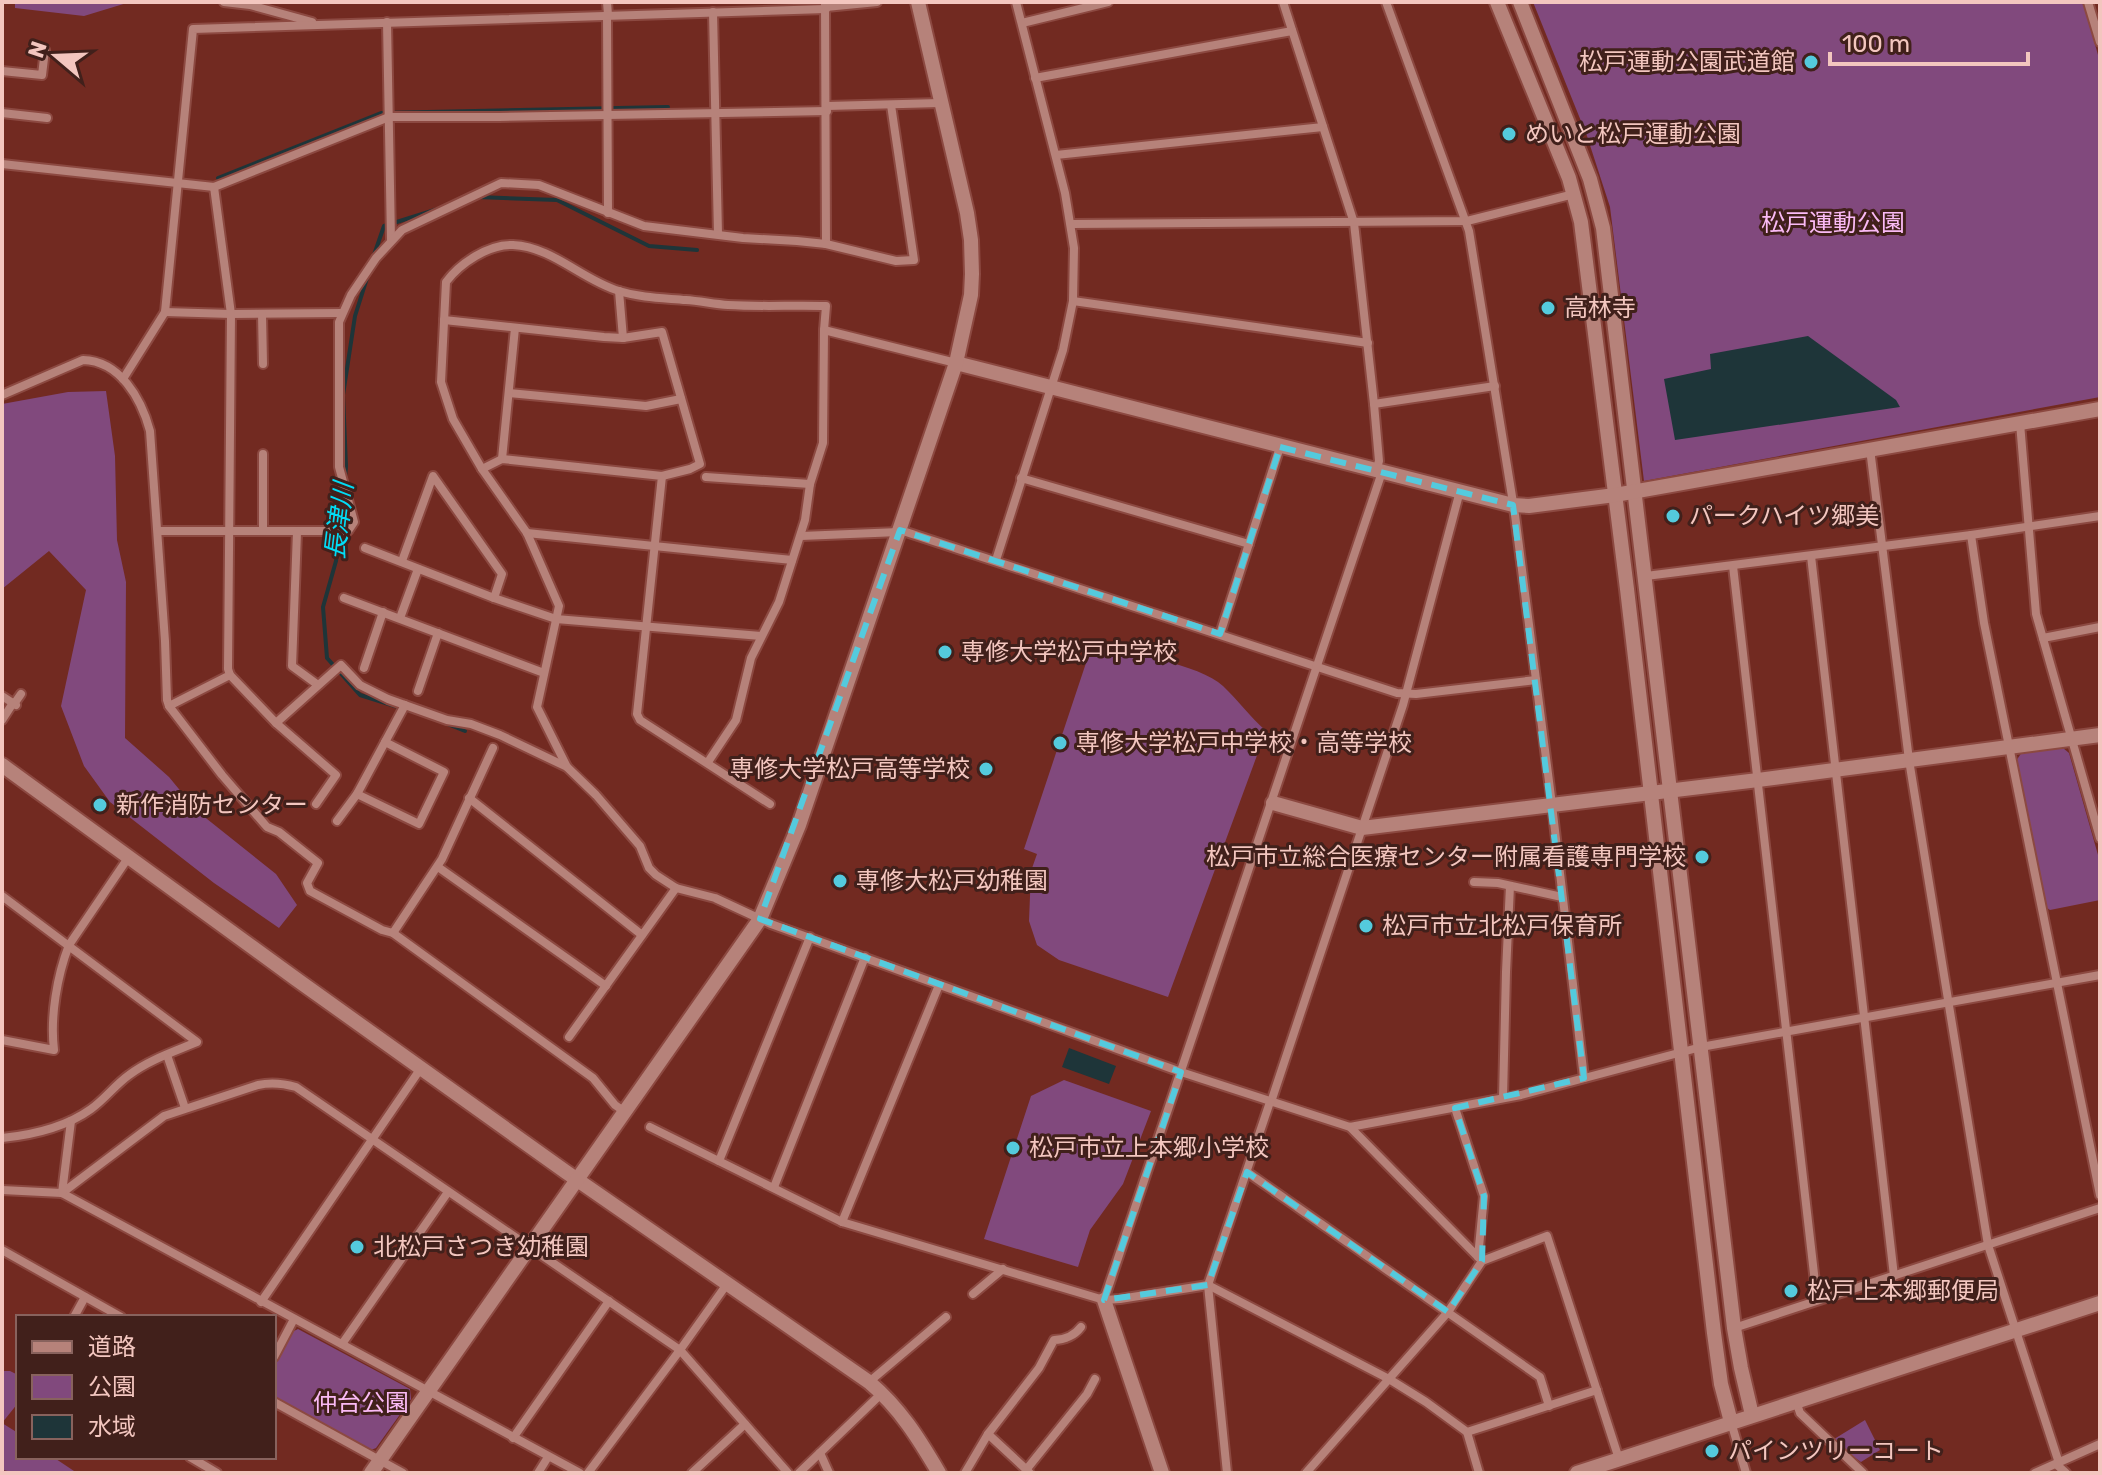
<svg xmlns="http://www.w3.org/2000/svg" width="2102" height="1475" font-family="Rubik,'Noto Sans JP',sans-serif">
<rect width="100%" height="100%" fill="#722a21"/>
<!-- green -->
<g fill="#81497d">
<path d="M15,2H130L84,16L15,8Z"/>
<path d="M1533,2H2083L2100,62V397L1644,481L1610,207L1587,136Z"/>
<path d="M106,391L115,456L117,540L126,582L125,738L169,777L197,811L276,874L297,905L279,928L214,883L110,802L84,766L61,706L86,590L49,551L2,589V404L68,392Z"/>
<path d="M1092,645C1124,652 1200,664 1223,686C1238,700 1250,717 1266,731L1168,997L1059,960L1037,945L1029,921L1031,871L1037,854L1024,849Z"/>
<path d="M2063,748L2069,753L2100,862V900L2050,910L2047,908L2016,761L2022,752Z"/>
<path d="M1064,1080L1151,1111L1123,1184L1090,1230L1078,1267L984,1239L1031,1096Z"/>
<path d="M298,1329L410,1389L411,1399L376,1448L371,1450L274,1398V1366L292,1332Z"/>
<path d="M2,1371H10L18,1375V1403L2,1423L18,1433V1457H53L77,1473H18L2,1470Z"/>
<path d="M1865,1420L1880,1450L1861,1462L1831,1441Z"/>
</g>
<!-- water -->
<g fill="#1e3539">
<path d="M1808,336L1896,400L1900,407L1675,440L1664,379L1711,369L1710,354Z"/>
<path d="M1069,1048L1116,1066L1109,1084L1062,1067Z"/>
</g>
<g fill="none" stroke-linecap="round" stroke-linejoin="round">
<!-- stream -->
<g stroke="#1e3539" stroke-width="4">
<path d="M218,178L381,113L668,107"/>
<path d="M477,197L557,200L649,246L697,250"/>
<path d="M374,255L384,226L438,209"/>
<path d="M345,479L346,466L343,395L355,316L368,275"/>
<path d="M343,492L336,561L323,607L327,658L360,695L414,712"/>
<path d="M445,723L465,731"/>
</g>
<defs>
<g id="minor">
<path d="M224,2L250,5L312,22"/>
<path d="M607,2L608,15"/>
<path d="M825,2L826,244"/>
<path d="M1283,2L1354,223L1374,404L1379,461L1376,471"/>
<path d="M1386,2L1469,231L1515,515L1552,805L1584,1078"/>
<path d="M2088,2L2100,42"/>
<path d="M826,7L877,2"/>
<path d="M713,12L718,234"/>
<path d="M607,15L608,213"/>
<path d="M387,22L391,240"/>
<path d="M1022,23L1108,2"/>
<path d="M2,71L42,75L45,50"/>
<path d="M1035,78L1292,31"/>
<path d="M827,106L940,103"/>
<path d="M2,113L47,118"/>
<path d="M1056,155L1323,127"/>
<path d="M2,164L214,187L389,117H499L827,111"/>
<path d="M1072,224L1467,221L1574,194"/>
<path d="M619,291L623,338"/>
<path d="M1073,301L1368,343"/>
<path d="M165,312L231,314L342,313"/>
<path d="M262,314L263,364"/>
<path d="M444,320L604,337L623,338L662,332L700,464L690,469L662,476"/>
<path d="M824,330L956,363"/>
<path d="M123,379L165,312L193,29L826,9"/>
<path d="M509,393L646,406L681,399"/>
<path d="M2,395L83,360C120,361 141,398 150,431L165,641L167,700L169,706L222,775L267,827L279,832L318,863L307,883L310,891L382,930L393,933L593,1078L615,1105L625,1112"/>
<path d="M1374,404L1495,386"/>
<path d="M2020,423L2036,614L2100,838"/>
<path d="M1870,449L1909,760L1988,1245L2059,1463"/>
<path d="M502,459L515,328"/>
<path d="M482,469L502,459L662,476L637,714L640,720L770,804"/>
<path d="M706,477L810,484"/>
<path d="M1021,478L1249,544"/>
<path d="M900,530L1397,693L1416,694L1536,680"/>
<path d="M158,531H348L354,522L339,467V322L351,295L376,258L402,230L501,183L539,185L644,226L743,238L797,241L826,244L896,261L914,260L891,105"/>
<path d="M263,531V454"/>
<path d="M297,532L292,666L318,685"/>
<path d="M527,533L792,560"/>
<path d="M1971,535L1984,623L2100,1195"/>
<path d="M801,536L899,532"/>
<path d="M365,548L494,598L556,619L761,636"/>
<path d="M1811,556L1894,1276"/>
<path d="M996,560L1063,350L1073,301L1074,248L1065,193L1016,2"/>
<path d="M402,561L433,476L502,574L494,598"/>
<path d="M1733,566L1817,1300"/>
<path d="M1646,576L1971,535L2100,516"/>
<path d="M344,598L544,673"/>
<path d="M400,618L418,569"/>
<path d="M1220,634L1280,447"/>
<path d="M2043,638L2100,627"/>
<path d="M364,668L383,612"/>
<path d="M230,675L276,723L336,775L316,804"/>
<path d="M418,691L438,633"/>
<path d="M2,696L16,705"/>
<path d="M14,704L21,694"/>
<path d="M169,706L230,675L228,669L231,314L214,187"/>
<path d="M2,720L13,703"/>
<path d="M276,723L341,665L360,685L388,699L447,720L471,724L500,735L567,767L596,795L640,846L649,868L656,875L676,888L715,898L771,924L1181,1072L1350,1127L1521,1095L1701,1047L2100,975"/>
<path d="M567,767L537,707L559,606L527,533L482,469L453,419L441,382L446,282C460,263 489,244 513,245C553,247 582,280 619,291C641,298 663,298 686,300C700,301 714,304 728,305C761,307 794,305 826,306L824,330L823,443L810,484L805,520L779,602L751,658L736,720L708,762"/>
<path d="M357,794L419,824L444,772L385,742"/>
<path d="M469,798L642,935"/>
<path d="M337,821L357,794L405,705"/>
<path d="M438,867L606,986"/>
<path d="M1474,882L1498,883L1562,897"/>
<path d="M2,896L197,1042C173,1052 149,1060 129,1075C115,1085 105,1099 91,1109C66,1127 32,1135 2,1138"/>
<path d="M393,933L442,859L493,748"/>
<path d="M569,1037L676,888"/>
<path d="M2,1040L54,1050C50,1017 57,976 69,945L128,858"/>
<path d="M167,1055L185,1108"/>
<path d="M1503,1098L1506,972L1510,886"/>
<path d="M1271,1102L1403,705L1460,491"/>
<path d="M1455,1108L1484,1196L1478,1257"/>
<path d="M650,1127L842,1222L1104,1300L1120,1299L1208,1285L1389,1379L1426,1402L1467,1432L1597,1390"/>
<path d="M1350,1127L1482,1261"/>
<path d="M719,1161L810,937"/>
<path d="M1247,1172L1540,1377L1549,1406"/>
<path d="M774,1187L865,957"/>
<path d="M2,1190L62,1193L580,1473"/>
<path d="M62,1193L164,1116L258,1085C271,1082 282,1083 296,1087L680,1350L788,1473"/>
<path d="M62,1193L71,1121"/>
<path d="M842,1222L939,985"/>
<path d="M2,1250L121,1317"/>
<path d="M973,1294L1003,1269"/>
<path d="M1104,1300L1382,472"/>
<path d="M261,1302L421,1068"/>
<path d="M74,1317L85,1297"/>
<path d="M1734,1328L2100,1208"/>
<path d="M342,1344L448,1192"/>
<path d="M274,1357L294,1319"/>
<path d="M869,1382L946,1317"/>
<path d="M1796,1401L1800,1413L1863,1473"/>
<path d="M274,1402L403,1473"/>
<path d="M1731,1422L1746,1473"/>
<path d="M1467,1432L1479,1473"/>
<path d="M988,1434L1029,1472"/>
<path d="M513,1438L609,1301"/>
<path d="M820,1453L829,1473"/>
<path d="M190,1457L217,1473"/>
<path d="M2056,1464L2066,1473"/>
<path d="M1026,1470L1087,1394L1095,1379"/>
<path d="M538,1473L548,1457"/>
<path d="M588,1473L680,1350L727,1284"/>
<path d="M692,1473L745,1424"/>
<path d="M799,1473L882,1393"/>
<path d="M965,1473L988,1434L1039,1368L1054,1340C1065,1340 1075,1335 1081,1327"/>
<path d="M1227,1473L1208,1285L1270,1102"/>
<path d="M1306,1473L1448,1312L1482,1261L1547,1236L1619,1459"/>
<path d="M2035,1473L2100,1444"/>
</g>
<g id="tertiary">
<path d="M1497,2L1569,178L1581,222L1627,589L1714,1333L1721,1384L1731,1422"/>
<path d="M1520,2L1590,179L1603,228C1648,594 1691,961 1734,1328L1741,1368L1752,1415"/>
<path d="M956,363L1513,505L1529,506L1615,495L2100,409"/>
<path d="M2,765L296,979L566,1172L869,1382C900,1408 919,1439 939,1473"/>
<path d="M1273,803L1362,828L1758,780L2100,735"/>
<path d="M1104,1300L1162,1473"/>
<path d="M371,1473L760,919L799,825L956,363L971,295L972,274L971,240L967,213L918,2"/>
<path d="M1577,1473L2100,1303"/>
</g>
</defs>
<!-- minor casing -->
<use href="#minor" stroke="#8c4941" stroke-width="12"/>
<!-- tertiary casing -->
<use href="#tertiary" stroke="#8c4941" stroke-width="18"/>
<!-- minor -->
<use href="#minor" stroke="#b6827a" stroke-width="8"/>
<!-- tertiary -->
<use href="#tertiary" stroke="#b6827a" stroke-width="14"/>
</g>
<!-- marked area -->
<path fill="none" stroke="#54cadd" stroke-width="6" stroke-dasharray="16 10" stroke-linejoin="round" d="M1280,447L1513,505L1584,1078L1455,1108L1484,1196L1482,1261L1448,1312L1247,1172L1208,1285L1104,1300L1181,1072L760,919L900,530L1220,634Z"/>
<!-- markers -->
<g fill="#54cadd" stroke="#41201b" stroke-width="3">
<circle cx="1811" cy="62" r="8"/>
<circle cx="1509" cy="134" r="8"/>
<circle cx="1548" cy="308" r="8"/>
<circle cx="1673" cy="516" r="8"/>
<circle cx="945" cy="652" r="8"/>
<circle cx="1060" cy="743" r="8"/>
<circle cx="986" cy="769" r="8"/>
<circle cx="100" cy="805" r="8"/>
<circle cx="1702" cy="857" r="8"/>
<circle cx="840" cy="881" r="8"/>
<circle cx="1366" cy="926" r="8"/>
<circle cx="1013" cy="1148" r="8"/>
<circle cx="357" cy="1247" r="8"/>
<circle cx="1791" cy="1291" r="8"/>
<circle cx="1712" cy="1451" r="8"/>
</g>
<g text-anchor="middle" stroke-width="6" stroke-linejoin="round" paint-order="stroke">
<!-- poi labels -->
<g font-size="24" fill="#f3c6bf" stroke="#41201b" text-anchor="start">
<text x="1795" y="70" text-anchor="end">松戸運動公園武道館</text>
<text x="1525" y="142">めいと松戸運動公園</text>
<text x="1564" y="316">高林寺</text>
<text x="1689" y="524">パークハイツ郷美</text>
<text x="961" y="660">専修大学松戸中学校</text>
<text x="1076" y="751">専修大学松戸中学校・高等学校</text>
<text x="970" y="777" text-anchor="end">専修大学松戸高等学校</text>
<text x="116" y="813">新作消防センター</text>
<text x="1686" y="865" text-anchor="end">松戸市立総合医療センター附属看護専門学校</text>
<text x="856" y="889">専修大松戸幼稚園</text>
<text x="1382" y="934">松戸市立北松戸保育所</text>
<text x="1029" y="1156">松戸市立上本郷小学校</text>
<text x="373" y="1255">北松戸さつき幼稚園</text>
<text x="1807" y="1299">松戸上本郷郵便局</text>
<text x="1728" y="1459">パインツリーコート</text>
</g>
<!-- park labels -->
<g font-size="24" fill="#fabaf5" stroke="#41201b">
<text x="1833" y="231">松戸運動公園</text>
<text x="361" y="1411">仲台公園</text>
</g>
<!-- water labels -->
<g font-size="26" font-style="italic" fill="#02dcf5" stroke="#41201b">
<text transform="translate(339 521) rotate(-83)" y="9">長津川</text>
</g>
</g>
<!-- border -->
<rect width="2102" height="1475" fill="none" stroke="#f3c6bf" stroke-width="8"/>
<!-- legend -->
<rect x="16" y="1315" width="260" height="144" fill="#41201b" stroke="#88625d" stroke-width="2"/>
<rect x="32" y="1341" width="40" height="12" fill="#b6827a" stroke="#88625d" stroke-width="2"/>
<text x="88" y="1355" font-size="24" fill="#f3c6bf">道路</text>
<rect x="32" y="1375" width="40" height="24" fill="#81497d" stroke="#88625d" stroke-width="2"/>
<text x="88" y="1395" font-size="24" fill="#f3c6bf">公園</text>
<rect x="32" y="1415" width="40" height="24" fill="#1e3539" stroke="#88625d" stroke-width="2"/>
<text x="88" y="1435" font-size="24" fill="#f3c6bf">水域</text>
<!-- north arrow -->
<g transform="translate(56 56) rotate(289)" stroke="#41201b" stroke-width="6" paint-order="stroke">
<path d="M0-6L14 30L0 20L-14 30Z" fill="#f3c6bf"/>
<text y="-12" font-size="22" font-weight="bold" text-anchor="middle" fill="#f3c6bf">N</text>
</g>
<!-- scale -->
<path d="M1830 52v12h198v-12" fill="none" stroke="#f3c6bf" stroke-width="4"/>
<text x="1842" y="52" font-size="24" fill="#f3c6bf" stroke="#41201b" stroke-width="6" paint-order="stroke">100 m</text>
</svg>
